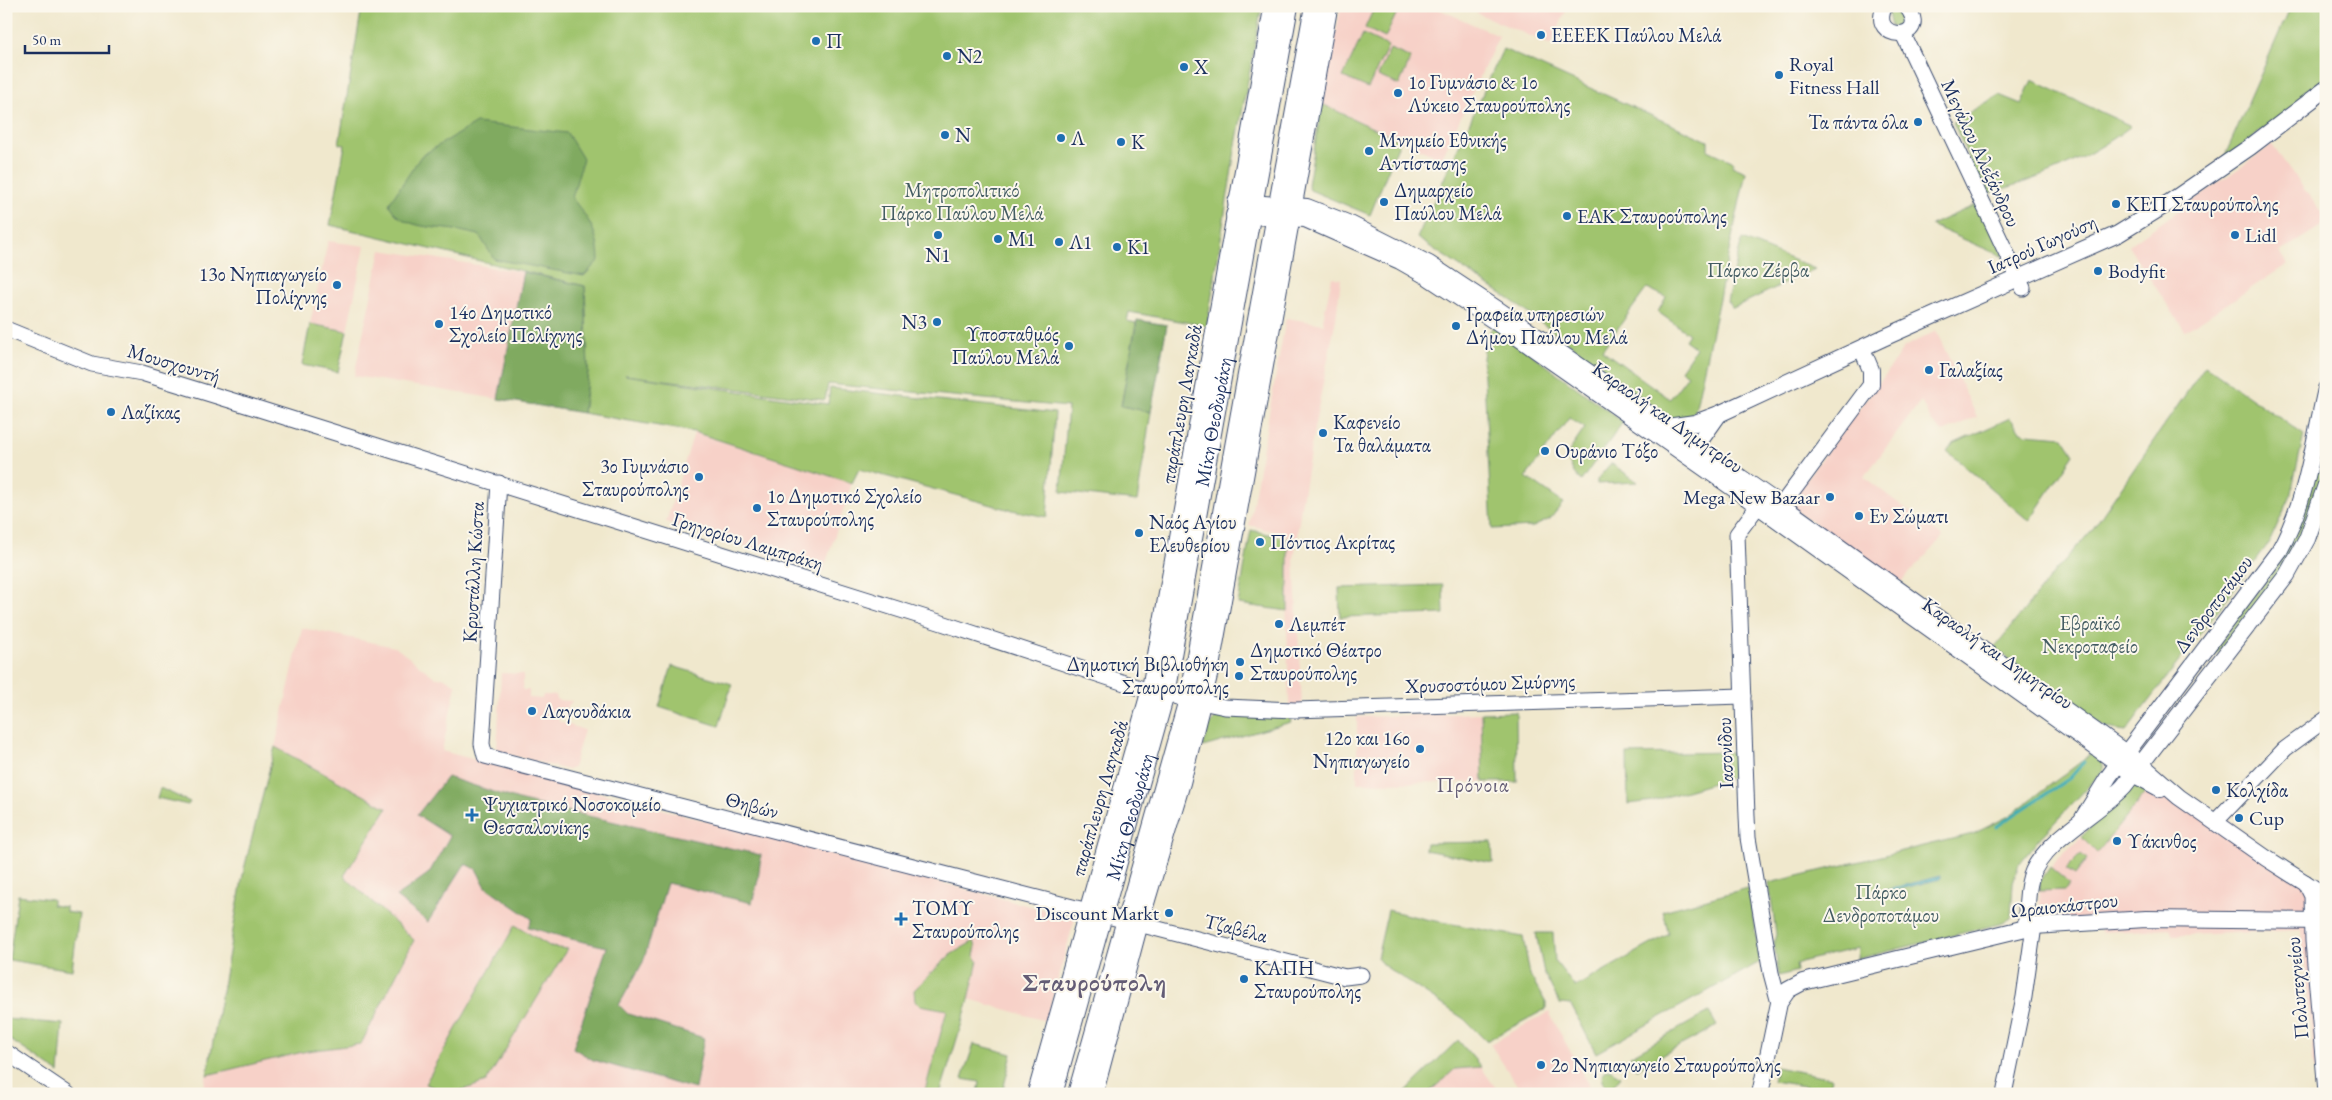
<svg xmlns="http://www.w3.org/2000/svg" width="2332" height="1100" font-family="'EB Garamond',serif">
<rect width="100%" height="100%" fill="#fbf7ec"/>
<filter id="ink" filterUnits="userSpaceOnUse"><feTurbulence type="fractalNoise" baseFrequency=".02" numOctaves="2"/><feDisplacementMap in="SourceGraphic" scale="10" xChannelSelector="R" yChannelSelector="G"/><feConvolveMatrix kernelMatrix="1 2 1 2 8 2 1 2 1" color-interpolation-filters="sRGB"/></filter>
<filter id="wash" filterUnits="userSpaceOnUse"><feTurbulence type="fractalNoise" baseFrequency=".0096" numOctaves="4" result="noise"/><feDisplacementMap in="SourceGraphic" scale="20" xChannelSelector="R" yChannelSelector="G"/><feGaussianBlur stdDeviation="1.12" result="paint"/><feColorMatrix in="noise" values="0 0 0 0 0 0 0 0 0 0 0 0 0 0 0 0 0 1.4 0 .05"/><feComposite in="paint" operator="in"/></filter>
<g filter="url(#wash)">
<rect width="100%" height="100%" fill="#f0e8cd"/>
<!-- built -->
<g fill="#f7d1c8">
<path d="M1341,6H1432L1499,36L1441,159L1322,104Z"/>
<path d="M1480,6H1568L1551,45L1477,13Z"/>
<path d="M2272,145L2326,219V223L2280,252L2288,264L2185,331L2128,246Z"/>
<path d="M328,241L365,246L347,331L310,324Z"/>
<path d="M381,250L523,272L498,399L354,376Z"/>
<path d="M1332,277L1341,279L1336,319L1316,418L1301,506L1294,559L1302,706L1289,707L1285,552L1287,535L1249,525L1286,318L1324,324L1323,320Z"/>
<path d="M1936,331L1977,417L1943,432L1931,421L1921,401L1864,477L1943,537L1901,582L1787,504L1888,371L1904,347Z"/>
<path d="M694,433L852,483L823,572L666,522Z"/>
<path d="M302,628L395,647L436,678L443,677L456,685L442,751L1075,918L1046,1021L969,999L940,1094H203L244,869L275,747Z"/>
<path d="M501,673L523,674V690H529V698L542,699L543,695H556L557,700L572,701L558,721L584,730L573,768L568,770L497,751Z"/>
<path d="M1481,713L1483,782L1357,783V717Z"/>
<path d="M2138,780L2227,820L2283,861L2326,882V1068L2314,1069L2302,930L2188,935H2172L2171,929L2101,932L2100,928L2048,931L2040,905L2039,887L2042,878L2057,859L2083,836Z"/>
<path d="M1549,1012L1589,1086L1578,1094H1523L1490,1044Z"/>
<path d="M1481,1067L1500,1094H1427L1455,1069Z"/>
</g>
<!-- green -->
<g fill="#a0c46e" stroke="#5e7a66" fill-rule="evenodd">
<path d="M362,6H1262L1235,150L1207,326L1129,312L1127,321L1136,323L1121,406L1151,412L1137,501L1061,492L1068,407L828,384L825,400L625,375L828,404L830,388L1055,413L1047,517L1007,509L859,469L852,483L694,432L583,413L588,371L585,286L330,225L345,145L339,144Z"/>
<path d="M1375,6H1400L1385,38L1365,28Z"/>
<path d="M1890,6H1900L1904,9L1906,28L1891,27L1887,9Z"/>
<path d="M2291,6H2326V82L2223,160Z"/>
<path d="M1363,34L1388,46L1368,88L1343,77Z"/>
<path d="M1390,49L1411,58L1399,85L1378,76Z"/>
<path d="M1503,49L1708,141V150L1734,162L1732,166L1746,172L1695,411L1687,418L1671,419L1512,301L1417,238ZM1647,288L1666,297L1658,312L1689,334L1685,340L1696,348L1681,370L1688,375L1670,399L1602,350Z"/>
<path d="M2032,80L2131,126C2087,160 2038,180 1985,194L1953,122L1999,95L2021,104Z"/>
<path d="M1322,104L1400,141L1370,215L1310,190L1308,185Z"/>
<path d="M1980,203L2004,257L1931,225Z"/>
<path d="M1742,239L1815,269L1733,308L1727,301Z"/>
<path d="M310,324L347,331L338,372L302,365Z"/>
<path d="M1493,326L1623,422L1581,481L1574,473L1566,456L1585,428L1569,418L1526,477L1563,503L1550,519L1533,527L1492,529L1483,358L1486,338Z"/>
<path d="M2205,366L2304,435L2290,497L2269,543L2126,731L2106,728L1994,648L2057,569L2092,530Z"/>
<path d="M2010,418L2020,431L2026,434L2063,437L2074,454L2029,521L1947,451L1953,444Z"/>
<path d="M2326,418C2326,457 2320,497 2303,534C2283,577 2244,618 2215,656L2213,655L2229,628L2277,565Z"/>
<path d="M1610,464H1612L1638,482L1597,484V480Z"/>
<path d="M1251,530L1288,539V611L1238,604Z"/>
<path d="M1443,585L1444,614L1340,617L1339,588Z"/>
<path d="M672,666L732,684L719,726L659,707Z"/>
<path d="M1516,712L1517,782H1483L1481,713Z"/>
<path d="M1219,715L1290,718L1291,722L1203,747L1210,724Z"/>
<path d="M275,747L387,808L344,876L414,940L361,1044L307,1051L207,1075L244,869Z"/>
<path d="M1734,752V777L1652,801L1628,804L1627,754Z"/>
<path d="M2094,752L2103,764V771L2039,839L2019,864L2013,882L2011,918L2003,923L1857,959L1858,948L1804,961L1796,964L1797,971L1779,976L1774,942L1776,934L1769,883L1973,834L2009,816Z"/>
<path d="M2135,783L2146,792L2097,853L2081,837Z"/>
<path d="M160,788L190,802L188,805L157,798Z"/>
<path d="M1492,842L1493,863L1425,850L1426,843Z"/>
<path d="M2081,854L2087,859L2075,875L2066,869Z"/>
<path d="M2050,867L2070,884L2065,890L2039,891L2040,882Z"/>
<path d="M1748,888L1760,962L1596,1053L1571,1005L1560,1004L1544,973L1536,933H1553L1555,961L1575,987L1669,934L1663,911Z"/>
<path d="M18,895L52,899V905L66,907V912L79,914L72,970L9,960Z"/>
<path d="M1388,910L1425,919L1523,937L1530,975L1546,1003V1009L1486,1041L1464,1019L1383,965L1377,958Z"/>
<path d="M515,925L551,947L567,949L486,1082L451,1094L425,1084Z"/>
<path d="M974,941L976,947L974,955L978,961L968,1003L940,1094H924L947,1010L920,1005L915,1001L914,990L950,955Z"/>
<path d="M1709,1012L1717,1026L1636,1069L1630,1056Z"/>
<path d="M6,1019L63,1024L59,1073L6,1037Z"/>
<path d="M1458,1040L1481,1067L1455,1069L1427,1094H1403Z"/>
<path d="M974,1044L1012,1054L1002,1094H978L980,1082L962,1079Z"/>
<path d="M1776,1067L1832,1078L1829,1090L1773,1081Z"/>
<path d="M1609,1069L1621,1076L1607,1094L1602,1076L1604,1071Z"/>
</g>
<!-- forest -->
<g fill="#80aa61" stroke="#4e6c60">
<path d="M476,123L567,133L583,159L572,198C589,220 598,231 599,260L584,276L494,259L479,235C469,233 458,230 447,229C426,227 399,226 389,204L421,156Z"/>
<path d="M523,272L585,286L588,371L583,413L498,399Z"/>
<path d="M1137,320L1167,325L1151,412L1121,406Z"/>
<path d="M447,777L522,801L761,855L758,880L752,903L667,883L643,962L619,1005L628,1014L704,1038L695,1089L593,1060L573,1048L607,947L571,939L528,927L532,919L486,887L476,869L465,864L428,922L396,897L429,873L450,836L417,815Z"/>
</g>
<!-- water -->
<path fill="#3dadb8" stroke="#2c6e8b" d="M1940,876V879L1872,896L1871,894Z"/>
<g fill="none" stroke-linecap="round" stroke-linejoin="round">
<!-- stream -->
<path stroke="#3dadb8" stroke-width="3" d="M1996,827L2070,778L2084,762"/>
</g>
</g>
<g filter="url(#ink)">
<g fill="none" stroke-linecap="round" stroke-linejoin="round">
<defs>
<g id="tertiary">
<path d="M1885,6C1866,43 1935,42 1906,6"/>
<path d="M1903,34L2023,288"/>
<path d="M6,329L92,364L142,373L256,408L939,622L1149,691L1225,707L1295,710L1743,696"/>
<path d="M499,483L482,744L485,756L1345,977L1361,975"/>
<path d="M1758,506L1737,534L1747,816L1748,838L1771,973L1779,1003"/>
<path d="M2215,822L2285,749L2326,719"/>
<path d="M2305,882L2312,896L2313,941L2326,1092"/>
<path d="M6,1052L68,1094"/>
<path d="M1035,1094L1149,691L1272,6"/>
<path d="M1095,1094L1140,925L1183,781L1211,670L1330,6"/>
<path d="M2004,1094L2024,997L2034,926"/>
</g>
<g id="secondary">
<path d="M1236,202L1307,207L1350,224L1429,264L1500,311L1792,513L2141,764L2179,797L2266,858L2326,896"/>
<path d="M1234,215L1305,219L1400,261L1428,277L1493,320L1747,498L2133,774L2161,789"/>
<path d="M1667,427L1695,423L1719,414L1883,338L2118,234L2170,202L2250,147L2326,89"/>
<path d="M1690,455L1719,414"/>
<path d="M1776,513L1871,385V370L1862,349"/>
<path d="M2083,818L2109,776L2279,551C2307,501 2313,444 2326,389"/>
<path d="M2026,927C2027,911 2026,893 2031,877C2042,841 2098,814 2124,786L2287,575L2307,539L2326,485"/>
<path d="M1760,1094L1779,1003L1788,990L1803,982L2034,926L2146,919L2326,921"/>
</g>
<g id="trunk">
<path id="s1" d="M1052,1094L1164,694L1288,6"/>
<path d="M1078,1094L1189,700L1315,6"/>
</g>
</defs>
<!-- tertiary casing -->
<use href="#tertiary" stroke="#3b4b6f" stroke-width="17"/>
<!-- secondary casing -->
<use href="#secondary" stroke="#3b4b6f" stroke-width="18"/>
<!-- trunk casing -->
<use href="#trunk" stroke="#3b4b6f" stroke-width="22"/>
<!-- tertiary -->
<use href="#tertiary" stroke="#fff" stroke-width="15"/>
<!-- secondary -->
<use href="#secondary" stroke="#fff" stroke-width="16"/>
<!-- trunk -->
<use href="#trunk" stroke="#fff" stroke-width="20"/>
</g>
</g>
<!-- markers -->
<g fill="#1f6fb2" stroke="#fbf7ec" stroke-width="2">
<circle cx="1541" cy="35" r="5"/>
<circle cx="816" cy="41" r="5"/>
<circle cx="947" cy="56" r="5"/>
<circle cx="1184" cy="67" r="5"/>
<circle cx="1779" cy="75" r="5"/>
<circle cx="1398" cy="93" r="5"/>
<circle cx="1918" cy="122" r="5"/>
<circle cx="945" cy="135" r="5"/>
<circle cx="1061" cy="138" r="5"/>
<circle cx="1121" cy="142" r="5"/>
<circle cx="1369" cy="151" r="5"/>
<circle cx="1384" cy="202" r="5"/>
<circle cx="2116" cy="204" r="5"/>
<circle cx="1567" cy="216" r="5"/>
<circle cx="938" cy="235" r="5"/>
<circle cx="2235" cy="235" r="5"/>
<circle cx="998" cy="239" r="5"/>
<circle cx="1059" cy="242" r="5"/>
<circle cx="1117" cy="247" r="5"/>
<circle cx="2098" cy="271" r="5"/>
<circle cx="337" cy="285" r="5"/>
<circle cx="937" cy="322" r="5"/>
<circle cx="439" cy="324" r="5"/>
<circle cx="1456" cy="326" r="5"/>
<circle cx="1069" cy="346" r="5"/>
<circle cx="1929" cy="370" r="5"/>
<circle cx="111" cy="412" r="5"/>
<circle cx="1323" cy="433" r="5"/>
<circle cx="1545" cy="451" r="5"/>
<circle cx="699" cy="477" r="5"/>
<circle cx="1830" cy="497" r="5"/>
<circle cx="757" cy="508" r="5"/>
<circle cx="1859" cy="516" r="5"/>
<circle cx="1139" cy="533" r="5"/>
<circle cx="1260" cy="542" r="5"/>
<circle cx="1279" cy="624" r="5"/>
<circle cx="1240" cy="662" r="5"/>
<circle cx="1239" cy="676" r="5"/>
<circle cx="532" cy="711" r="5"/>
<circle cx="1420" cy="749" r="5"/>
<circle cx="2216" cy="790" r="5"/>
<path d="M469.5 807.5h5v5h5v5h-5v5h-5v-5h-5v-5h5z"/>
<circle cx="2239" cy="818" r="5"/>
<circle cx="2117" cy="841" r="5"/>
<circle cx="1169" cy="913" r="5"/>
<path d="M898.5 911.5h5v5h5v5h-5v5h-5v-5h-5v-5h5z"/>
<circle cx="1244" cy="979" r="5"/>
<circle cx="1541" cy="1065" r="5"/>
</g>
<g text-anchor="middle" stroke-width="4" stroke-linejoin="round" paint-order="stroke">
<!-- poi labels -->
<g font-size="20" fill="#1b2f5e" stroke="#fbf7ec" text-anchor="start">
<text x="1551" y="42">ΕΕΕΕΚ Παύλου Μελά</text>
<text x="826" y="48">Π</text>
<text x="957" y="63">Ν2</text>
<text x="1789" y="71">Royal<tspan x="1789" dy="23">Fitness Hall</tspan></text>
<text x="1194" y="74">Χ</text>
<text x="1408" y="89">1ο Γυμνάσιο &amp; 1ο<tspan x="1408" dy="23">Λύκειο Σταυρούπολης</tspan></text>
<text x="1908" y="129" text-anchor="end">Τα πάντα όλα</text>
<text x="955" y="142">Ν</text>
<text x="1071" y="145">Λ</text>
<text x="1379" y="147">Μνημείο Εθνικής<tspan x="1379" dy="23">Αντίστασης</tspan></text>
<text x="1131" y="149">Κ</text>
<text x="1394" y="197">Δημαρχείο<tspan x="1394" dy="23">Παύλου Μελά</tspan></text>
<text x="2126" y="211">ΚΕΠ Σταυρούπολης</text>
<text x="1577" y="223">EAK Σταυρούπολης</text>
<text x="2245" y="242">Lidl</text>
<text x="1008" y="246">Μ1</text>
<text x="1069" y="249">Λ1</text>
<text x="1127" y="254">Κ1</text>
<text x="938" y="262" text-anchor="middle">Ν1</text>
<text x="2108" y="278">Bodyfit</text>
<text x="327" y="281" text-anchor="end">13ο Νηπιαγωγείο<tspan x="327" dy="23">Πολίχνης</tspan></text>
<text x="449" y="319">14ο Δημοτικό<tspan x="449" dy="23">Σχολείο Πολίχνης</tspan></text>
<text x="1466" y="321">Γραφεία υπηρεσιών<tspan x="1466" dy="23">Δήμου Παύλου Μελά</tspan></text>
<text x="927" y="329" text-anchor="end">Ν3</text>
<text x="1059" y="341" text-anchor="end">Υποσταθμός<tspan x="1059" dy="23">Παύλου Μελά</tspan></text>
<text x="1939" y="377">Γαλαξίας</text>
<text x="121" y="419">Λαζίκας</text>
<text x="1333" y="429">Καφενείο<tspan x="1333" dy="23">Τα θαλάματα</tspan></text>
<text x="1555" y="458">Ουράνιο Τόξο</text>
<text x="689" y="473" text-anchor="end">3ο Γυμνάσιο<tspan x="689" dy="23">Σταυρούπολης</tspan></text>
<text x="767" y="503">1ο Δημοτικό Σχολείο<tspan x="767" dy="23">Σταυρούπολης</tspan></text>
<text x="1820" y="504" text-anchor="end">Mega New Bazaar</text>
<text x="1869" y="523">Εν Σώματι</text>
<text x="1149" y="529">Ναός Αγίου<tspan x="1149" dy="23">Ελευθερίου</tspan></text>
<text x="1270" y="549">Πόντιος Ακρίτας</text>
<text x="1289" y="631">Λεμπέτ</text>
<text x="1250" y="657">Δημοτικό Θέατρο<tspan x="1250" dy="23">Σταυρούπολης</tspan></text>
<text x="1229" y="671" text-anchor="end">Δημοτική Βιβλιοθήκη<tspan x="1229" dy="23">Σταυρούπολης</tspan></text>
<text x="542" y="718">Λαγουδάκια</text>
<text x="1410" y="745" text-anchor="end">12ο και 16ο<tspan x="1410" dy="23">Νηπιαγωγείο</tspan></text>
<text x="2226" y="797">Κολχίδα</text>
<text x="483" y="811">Ψυχιατρικό Νοσοκομείο<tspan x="483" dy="23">Θεσσαλονίκης</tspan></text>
<text x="2249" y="825">Cup</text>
<text x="2127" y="848">Υάκινθος</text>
<text x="912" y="915">ΤΟΜΥ<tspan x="912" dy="23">Σταυρούπολης</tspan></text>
<text x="1159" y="920" text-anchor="end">Discount Markt</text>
<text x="1254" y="975">ΚΑΠΗ<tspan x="1254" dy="23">Σταυρούπολης</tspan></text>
<text x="1551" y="1072">2ο Νηπιαγωγείο Σταυρούπολης</text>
</g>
<!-- street labels -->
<g font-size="20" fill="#1b2f5e" stroke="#fbf7ec">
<text transform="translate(1981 153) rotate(65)" y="7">Μεγάλου Αλεξάνδρου</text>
<text transform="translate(2042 244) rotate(-24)" y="7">Ιατρού Γωγούση</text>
<text transform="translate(174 363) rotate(16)" y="7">Μουσχουντή</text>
<text transform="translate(1181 404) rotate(-80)" y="7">παράπλευρη Λαγκαδά</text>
<text transform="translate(1668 417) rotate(35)" y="7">Καραολή και Δημητρίου</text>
<text dy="7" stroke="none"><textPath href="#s1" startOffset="692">Μίκη Θεοδωράκη</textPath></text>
<text transform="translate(748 541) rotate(17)" y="7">Γρηγορίου Λαμπράκη</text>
<text transform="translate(473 572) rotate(-87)" y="7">Κρυστάλλη Κώστα</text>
<text transform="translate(2213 604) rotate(-53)" y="7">Δενδροποτάμου</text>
<text transform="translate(1998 653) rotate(35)" y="7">Καραολή και Δημητρίου</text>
<text transform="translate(1490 683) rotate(-2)" y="7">Χρυσοστόμου Σμύρνης</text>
<text transform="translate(1725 753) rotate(-92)" y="7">Ιασονίδου</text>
<text transform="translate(1099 798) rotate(-74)" y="7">παράπλευρη Λαγκαδά</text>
<text transform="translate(752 805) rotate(15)" y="7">Θηβών</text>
<text dy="7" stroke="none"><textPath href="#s1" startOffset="288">Μίκη Θεοδωράκη</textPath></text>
<text transform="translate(2064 905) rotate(-6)" y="7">Ωραιοκάστρου</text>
<text transform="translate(1236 928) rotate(14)" y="7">Τζαβέλα</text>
<text transform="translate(2297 988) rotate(-95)" y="7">Πολυτεχνείου</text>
</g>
<!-- park labels -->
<g font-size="20" fill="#435c63" stroke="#fbf7ec">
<text x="962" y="197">Μητροπολιτικό<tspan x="962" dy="23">Πάρκο Παύλου Μελά</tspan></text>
<text x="1758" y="277">Πάρκο Ζέρβα</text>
<text x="2090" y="630">Εβραϊκό<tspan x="2090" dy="23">Νεκροταφείο</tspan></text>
<text x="1881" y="899">Πάρκο<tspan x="1881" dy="23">Δενδροποτάμου</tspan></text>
</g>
<!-- neighbourhood labels -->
<g font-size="21" letter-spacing="1" fill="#635c75" stroke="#fbf7ec">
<text x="1473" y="792">Πρόνοια</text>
</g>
<!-- district labels -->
<g font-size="25" font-weight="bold" letter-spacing="1" fill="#635c75" stroke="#fbf7ec">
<text x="1095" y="991">Σταυρούπολη</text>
</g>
</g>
<!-- margin -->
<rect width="2332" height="1100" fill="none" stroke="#fbf7ec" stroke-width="25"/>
<!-- scale -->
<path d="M25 45v8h84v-8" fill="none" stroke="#1b2f5e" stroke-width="2.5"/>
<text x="32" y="45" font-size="15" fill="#1b2f5e" stroke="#fbf7ec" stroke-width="4" paint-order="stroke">50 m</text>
</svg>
